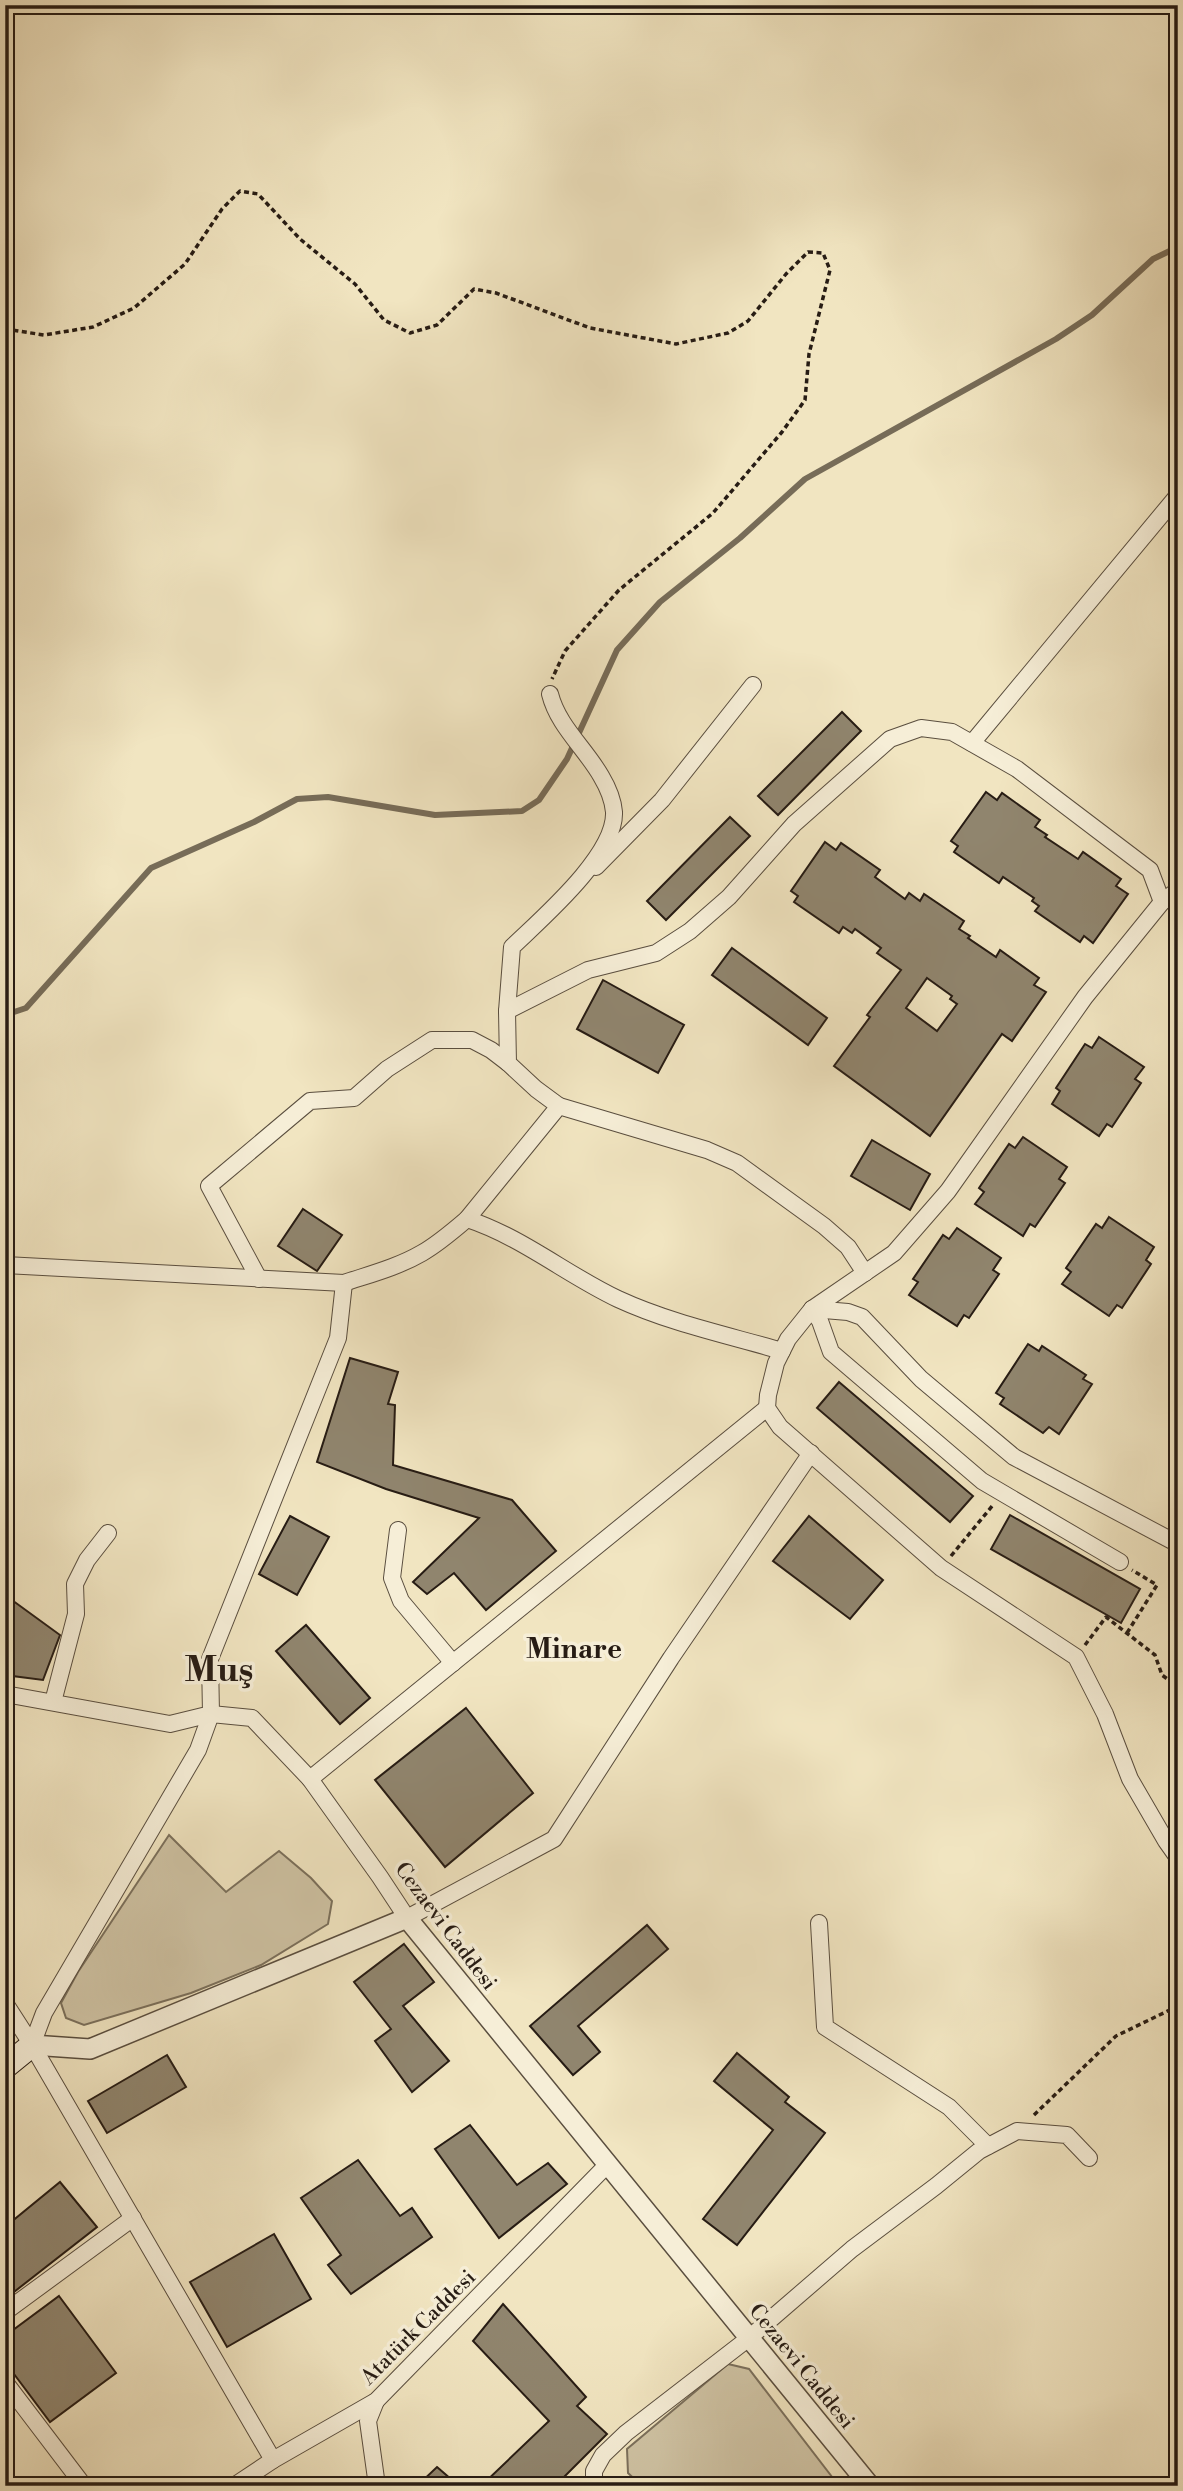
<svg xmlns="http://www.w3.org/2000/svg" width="1183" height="2491" font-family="'Libre Bodoni',serif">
<rect width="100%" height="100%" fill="#f1e5c1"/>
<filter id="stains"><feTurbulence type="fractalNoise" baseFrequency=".00286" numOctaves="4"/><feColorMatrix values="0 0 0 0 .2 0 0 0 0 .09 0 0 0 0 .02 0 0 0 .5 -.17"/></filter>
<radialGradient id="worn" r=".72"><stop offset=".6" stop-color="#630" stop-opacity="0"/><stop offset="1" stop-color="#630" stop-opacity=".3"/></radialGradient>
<!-- green -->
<g fill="#cfc3a4" stroke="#7b705c" stroke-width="2">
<path d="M169,1835L226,1892L279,1851L311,1878L332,1901L328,1924L261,1965L191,1993L84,2025L66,2018L61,2003L78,1972Z"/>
<path d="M728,2364L749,2369L839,2486H642L628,2473L627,2449Z"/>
</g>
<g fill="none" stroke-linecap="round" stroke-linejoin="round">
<!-- stream -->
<path stroke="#776c58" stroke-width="6" d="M5,1015L26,1008L151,868L254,822L297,799L328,797L435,815L522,811L539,800L567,759L617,650L660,602L740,538L805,479L1056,339L1092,315L1153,259L1178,247"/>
</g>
<!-- building -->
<g fill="#90856e" stroke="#271c14" stroke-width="2" fill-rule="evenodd">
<path d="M842,712L861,731L778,815L758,796Z"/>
<path d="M986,792L997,800L1002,793L1040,820L1035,827L1047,835L1045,837L1078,859L1083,852L1121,879L1116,886L1128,894L1093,943L1084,936L1080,942L1035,911L1039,906L1032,901L1034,898L1003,877L999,883L954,852L958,846L951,841Z"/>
<path d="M730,817L750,836L666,920L647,901Z"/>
<path d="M825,842L836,850L841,843L880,870L875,877L905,899L909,893L920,901L924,894L964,921L959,929L970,936L968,938L996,957L1000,950L1039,978L1034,985L1046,992L1012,1041L1002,1034L930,1136L834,1066L870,1017L867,1015L901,970L877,953L881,948L855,929L852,933L843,927L839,933L794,902L798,896L791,891ZM927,978L952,996L950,999L957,1004L937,1031L906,1008Z"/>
<path d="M732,948L827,1018L808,1045L712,975Z"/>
<path d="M603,980L684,1025L658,1073L577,1029Z"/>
<path d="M1099,1037L1144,1067L1135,1079L1141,1083L1112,1127L1107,1124L1099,1136L1052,1104L1060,1091L1056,1088L1085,1044L1092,1048Z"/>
<path d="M1023,1137L1067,1167L1059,1179L1065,1183L1035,1227L1030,1224L1023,1236L975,1204L984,1192L979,1188L1009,1144L1015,1148Z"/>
<path d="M872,1140L930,1174L910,1210L851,1176Z"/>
<path d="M303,1209L342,1235L317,1271L278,1246Z"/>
<path d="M1109,1217L1154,1247L1146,1260L1151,1264L1122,1308L1117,1305L1109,1316L1062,1284L1071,1272L1066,1268L1096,1224L1102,1228Z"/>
<path d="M957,1228L1001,1258L993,1270L999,1274L969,1318L964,1315L957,1326L909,1295L918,1282L913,1279L943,1235L949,1239Z"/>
<path d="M1028,1344L1039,1351L1042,1346L1086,1375L1083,1379L1092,1384L1059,1434L1049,1427L1043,1433L1000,1404L1004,1398L996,1393Z"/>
<path d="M350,1358L398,1372L388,1404L395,1405L393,1465L512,1500L556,1551L486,1610L454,1573L427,1594L413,1582L479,1518L386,1489L317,1462Z"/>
<path d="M839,1382L973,1496L950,1522L817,1408Z"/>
<path d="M1010,1515L1140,1589L1121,1623L991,1549Z"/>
<path d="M290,1516L329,1537L297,1595L259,1574Z"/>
<path d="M809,1516L883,1580L850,1619L773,1561Z"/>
<path d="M5,1595L60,1635L43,1680L5,1675Z"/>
<path d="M306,1625L370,1698L340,1724L276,1651Z"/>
<path d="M466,1708L533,1793L445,1867L375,1780Z"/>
<path d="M647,1925L668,1949L578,2026L600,2052L573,2075L530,2026Z"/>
<path d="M404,1944L434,1982L403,2006L449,2061L412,2092L375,2041L391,2029L354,1982Z"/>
<path d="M737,2053L789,2097L785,2102L825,2133L737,2245L703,2219L773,2130L714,2081Z"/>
<path d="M167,2055L186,2087L107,2133L88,2101Z"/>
<path d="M470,2125L517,2185L548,2163L567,2184L499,2238L435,2149Z"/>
<path d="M358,2160L400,2216L412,2208L432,2237L351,2294L328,2265L341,2255L301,2198Z"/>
<path d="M60,2182L97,2227L5,2299V2227Z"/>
<path d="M274,2234L311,2299L227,2347L190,2282Z"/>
<path d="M59,2296L116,2373L50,2422L5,2362V2336Z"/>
<path d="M503,2304L586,2397L577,2406L607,2434L555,2486H481L549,2421L473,2341Z"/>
<path d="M437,2467L459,2486H417Z"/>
</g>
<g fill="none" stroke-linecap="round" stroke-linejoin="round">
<defs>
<g id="minor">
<path d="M550,694C558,726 585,748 601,776C607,786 613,800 614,812C616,855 541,919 512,947L507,1011L508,1063L536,1089L559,1106"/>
<path d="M972,743L1178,495"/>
<path d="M596,867L662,800L753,685"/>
<path d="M1178,890L1162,902L1085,997L948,1191L894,1253L812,1309L788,1339L776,1363L768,1395L767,1408L780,1427L941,1568L1076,1657L1105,1714L1130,1779L1166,1841L1178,1858"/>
<path d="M507,1011L588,970L656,953L690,931L729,897L794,824L890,739L921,728L952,732L1017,769L1150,870L1162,902"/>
<path d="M467,1219C522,1237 567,1275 618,1299C670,1323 727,1335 782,1351"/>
<path d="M5,1265L344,1283C371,1274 398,1267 422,1253C438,1244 453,1231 467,1219L559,1106L707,1150L737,1163L824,1226L848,1247L865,1273"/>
<path d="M259,1279L209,1186L310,1101L354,1098L387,1069L432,1040H472L491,1050L508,1063"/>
<path d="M812,1309L848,1312L862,1317L921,1379L1014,1457L1178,1544"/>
<path d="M812,1309L820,1321L831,1352L982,1481L1120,1562"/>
<path d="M398,1530L392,1578L401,1601L453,1663"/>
<path d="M5,1694L170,1724L211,1714L210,1659L338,1338L344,1283"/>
<path d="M53,1702L76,1614L75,1584L87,1560L108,1533"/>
<path d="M310,1779L767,1408"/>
<path d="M819,1923L825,2027L949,2107L988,2146"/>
<path d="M5,2003L32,2045L273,2460"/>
<path d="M32,2045L44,2013L198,1750L211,1714L252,1718L310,1779L380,1877L407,1918L554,1839L671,1658L811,1453"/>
<path d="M5,2312L133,2218"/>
<path d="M5,2382L84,2486"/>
<path d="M376,2401L368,2421L377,2486"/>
<path d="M234,2486L273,2460L376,2401L607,2165"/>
<path d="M594,2486V2471L603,2455L626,2433L749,2338L852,2249L936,2186L979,2151L1017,2131L1067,2135L1089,2158"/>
</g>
<path id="tertiary" d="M32,2045L90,2049L407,1918L870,2486"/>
<path id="secondary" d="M5,2067L32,2045"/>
</defs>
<!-- minor casing -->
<use href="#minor" stroke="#5a4e3f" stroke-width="18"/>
<!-- tertiary casing -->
<use href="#tertiary" stroke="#5a4e3f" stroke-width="22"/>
<!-- secondary casing -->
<use href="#secondary" stroke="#271c14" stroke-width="25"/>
<!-- path -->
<g stroke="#271c14" stroke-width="3.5" stroke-dasharray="5 3.5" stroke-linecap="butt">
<path d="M5,329L44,335L93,327L134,308L185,264L222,209L240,191L258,194L300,239L355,284L384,320L410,333L437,325L474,289L496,293L590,328L676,344L728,333L748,321L786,274L808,252L823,253L830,270L809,354L805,400L782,432L713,513L619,590L565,651L552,679"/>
<path d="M951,1556L993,1505"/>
<path d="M1127,1633L1157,1585L1132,1570"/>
<path d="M1085,1645L1106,1617L1155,1655L1162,1675L1178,1687"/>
<path d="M1034,2115L1116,2036L1178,2006"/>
</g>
<!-- minor -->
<use href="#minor" stroke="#f6eed7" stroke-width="16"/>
<!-- tertiary -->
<use href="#tertiary" stroke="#f6eed7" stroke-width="19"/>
<!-- secondary -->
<use href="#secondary" stroke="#f6eed7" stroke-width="23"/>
</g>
<g text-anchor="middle" stroke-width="7" stroke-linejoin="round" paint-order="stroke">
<!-- street labels -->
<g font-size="21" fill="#271c14" stroke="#f6eed7">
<text transform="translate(446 1926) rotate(53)" y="7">Cezaevi Caddesi</text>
<text transform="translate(418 2327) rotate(-45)" y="7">Atatürk Caddesi</text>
<text transform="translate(802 2366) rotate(51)" y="7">Cezaevi Caddesi</text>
</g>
<!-- district labels -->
<g font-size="28" font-weight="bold" fill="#271c14" stroke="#f6eed7">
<text x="574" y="1658">Minare</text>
</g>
<!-- town labels -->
<g font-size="35" font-weight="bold" fill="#271c14" stroke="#f6eed7">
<text x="219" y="1681">Muş</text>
</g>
</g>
<!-- margin -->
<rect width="1183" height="2491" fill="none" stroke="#f1e5c1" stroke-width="28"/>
<rect x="7" y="7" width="1169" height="2477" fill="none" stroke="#271c14" stroke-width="3.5"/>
<rect x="14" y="14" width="1155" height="2463" fill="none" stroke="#271c14" stroke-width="2"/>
<rect width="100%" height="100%" filter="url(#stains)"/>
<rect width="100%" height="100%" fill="url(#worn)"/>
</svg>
